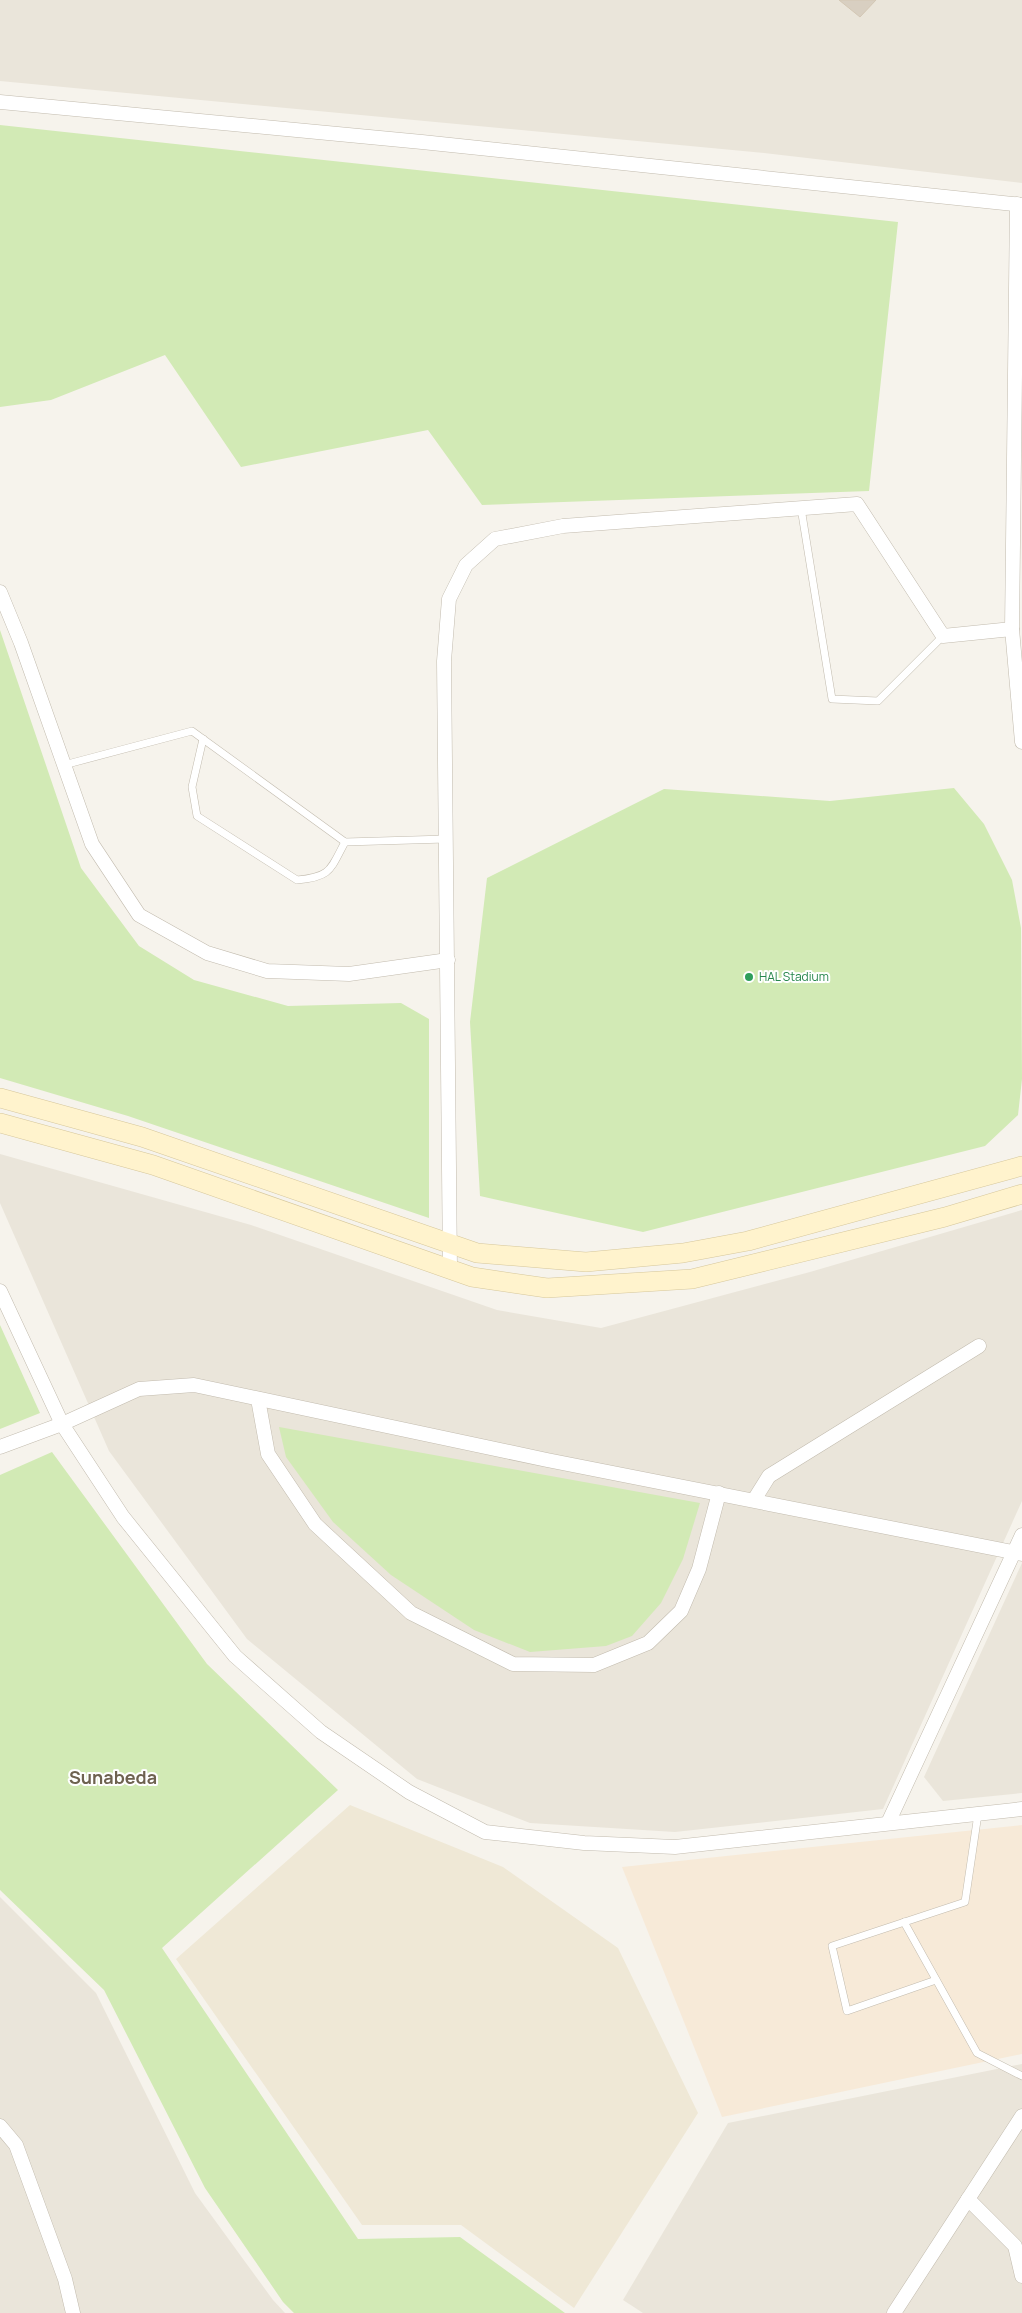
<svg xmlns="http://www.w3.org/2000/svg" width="1022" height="2313" font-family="Manrope,sans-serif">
<rect width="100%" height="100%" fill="#f6f3ec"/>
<!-- residential -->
<g fill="#eae5da">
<path d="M0,0H1022V183L764,153L0,81Z"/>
<path d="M0,1154L251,1225L497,1310L601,1328L810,1272L1022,1210V1501L883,1809L675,1832L530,1823L417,1779L247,1639L109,1451L0,1203Z"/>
<path d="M1022,1563V1793L943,1801L924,1777Z"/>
<path d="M0,1897L96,1993L195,2193L273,2300L285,2313H0Z"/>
<path d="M1022,2064V2313H643L623,2300L728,2123Z"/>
</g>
<!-- commercial -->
<path fill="#f7ead8" d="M1022,1825V2054L722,2117L622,1867Z"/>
<!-- education -->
<path fill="#efe8d6" d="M350,1805L503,1867L618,1948L698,2113L574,2308L461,2225H362L176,1959Z"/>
<!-- green -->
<g fill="#d2eab5">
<path d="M0,125L898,222L869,491L482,505L428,430L241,467L165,355L51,400L0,407Z"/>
<path d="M0,630L81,868L139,946L194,980L288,1006L401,1003L429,1019V1218L128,1116L0,1078Z"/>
<path d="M954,788L984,824L1012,880L1021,928L1022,1079L1018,1115L985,1146L643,1232L480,1196L470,1022L487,878L664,789L830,801Z"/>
<path d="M0,1325L40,1413L0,1429Z"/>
<path d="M279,1427L700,1503L683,1559L661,1603L632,1636L606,1646L530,1652L474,1630L391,1575L333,1522L286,1457Z"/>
<path d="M52,1452L207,1664L338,1790L162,1948L358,2239L460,2237L565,2313H294L283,2302L205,2188L104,1990L0,1890V1475Z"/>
</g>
<!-- building -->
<path fill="#d8cfc1" stroke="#d3c7b4" d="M839,0H876L860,17Z"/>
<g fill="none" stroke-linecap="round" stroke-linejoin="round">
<defs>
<g id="lane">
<path d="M801,508L832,699L878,701L943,636"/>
<path d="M203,739L192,787L197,816L297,880C331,877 330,870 345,842"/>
<path d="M64,765L192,731L345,842L446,839"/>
<path d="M904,1922L977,2053L1022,2076"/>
<path d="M936,1980L847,2011L832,1946L965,1902L978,1814"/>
</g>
<g id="street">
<path d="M0,102L422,142L1022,205"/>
<path d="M1017,204L1012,629L1022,742"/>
<path d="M0,592L21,643L92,844L139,915L207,953L267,971L349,974L448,960"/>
<path d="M450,1269L444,661L449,599L466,565L495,539L563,526L857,504L943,636L1012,629"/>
<path d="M0,1291L62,1424L123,1517L235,1656L321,1732L409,1792L485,1832L584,1843L675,1847L1022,1809"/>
<path d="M258,1399L268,1454L315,1524L411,1613L513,1664L594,1665L648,1643L681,1611L699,1569L719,1493"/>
<path d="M0,1447L62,1424L139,1389L194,1385L547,1460L1022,1554"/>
<path d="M754,1500L769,1476L979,1346"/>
<path d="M888,1823L1022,1535"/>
<path d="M0,2126L16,2145L65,2279L73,2313"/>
<path d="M968,2199L1015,2246L1022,2276"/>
<path d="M894,2313L1022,2116"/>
</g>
<g id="secondary">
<path d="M0,1098L142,1137L477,1253L586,1262L683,1253L748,1241L1022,1166"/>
<path d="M0,1123L153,1165L472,1277L547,1288L692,1279L945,1217L1022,1194"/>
</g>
</defs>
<!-- lane casing -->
<use href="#lane" stroke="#c2bbae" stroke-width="8"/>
<!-- street casing -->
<use href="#street" stroke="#c2bbae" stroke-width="15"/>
<!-- secondary casing -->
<use href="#secondary" stroke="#d6c79b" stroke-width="20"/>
<!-- lane -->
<use href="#lane" stroke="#fff" stroke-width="7"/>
<!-- street -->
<use href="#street" stroke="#fff" stroke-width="14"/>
<!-- secondary -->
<use href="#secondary" stroke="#fff3cd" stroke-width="19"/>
</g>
<!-- markers -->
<circle fill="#2e9e5b" stroke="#fff" stroke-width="2" cx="749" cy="977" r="5"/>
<g text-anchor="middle" stroke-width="4" stroke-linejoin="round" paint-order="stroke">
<!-- leisure labels -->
<g font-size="12" fill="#27864d" stroke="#fff" text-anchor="start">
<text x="759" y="981">HAL Stadium</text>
</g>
<!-- district labels -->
<g font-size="18" font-weight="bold" fill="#6e6250" stroke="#fff">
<text x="113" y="1784">Sunabeda</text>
</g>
</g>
</svg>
